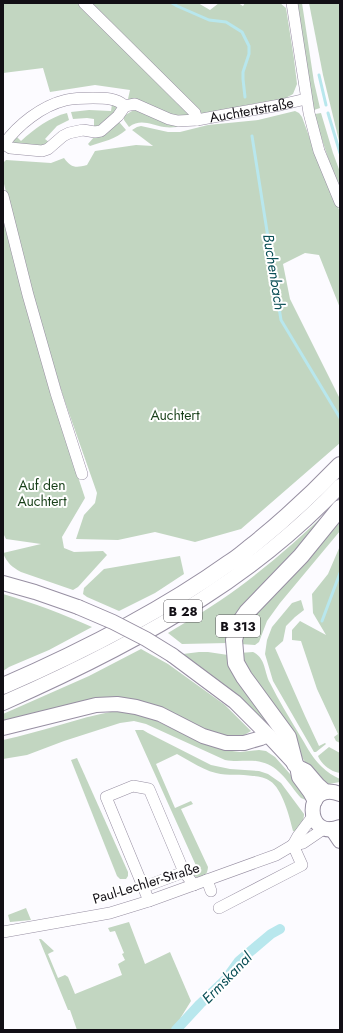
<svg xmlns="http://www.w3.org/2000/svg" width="343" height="1033" font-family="Jost,sans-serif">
<rect width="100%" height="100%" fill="#fcfbff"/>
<!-- green -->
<g fill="#c2d6c1">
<path d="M3,3H198L210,10L219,3H238L243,6L245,3H280L286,8L294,59L297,84L293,94L284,99L253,104L192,116L175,117L128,99L130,90L95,85L50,92L43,68L3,73Z"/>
<path d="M296,3H302L314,82L320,108L314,110Z"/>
<path d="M309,3H340V145L323,75Z"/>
<path d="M112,104L116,106L117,109L116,111L98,127L94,126V119L87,118L73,119L71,112L89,110L111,111Z"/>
<path d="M136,110L184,126C177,127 171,128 164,127C151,125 141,118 129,127L124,120V116L132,111Z"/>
<path d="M295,111L299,113L302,117L310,139L340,212V308L319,255L305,253L283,264L290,299L340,399V443L241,529L195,542L155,532L118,540L76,539L84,515L95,503L97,493L63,396L32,295L3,180V163L6,160L51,163L64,158C71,168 76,168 87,165L95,151L136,145L153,146L132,130L137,127L141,126L168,132H180L208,125L258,120Z"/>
<path d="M67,113L69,120L57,126L45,139L50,143L39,147L15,144L13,141L16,136L21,141C34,129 50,117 67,113Z"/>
<path d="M321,113L333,153L340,172V190L327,155L314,115L315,114Z"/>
<path d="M117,122L120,123L126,130C116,139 102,142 90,146L88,144L95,136Z"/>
<path d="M3,210L26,305L51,395L85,498L62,537L64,548L74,552L103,551L107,555L78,587L73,590L21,572C12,567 7,563 3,553L41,544L6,539L3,533Z"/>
<path d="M337,502L228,643L182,644L168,633C191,619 215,605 238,588C273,562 306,533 337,502Z"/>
<path d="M340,516V531L280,603L267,621L259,642L255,645L240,644L244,625Z"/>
<path d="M340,546V743L336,741L334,737L338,734L317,689L301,641L292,640V630L300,621L326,635L313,613L312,594L328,574Z"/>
<path d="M180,556L184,574L155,593L119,611L87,597L83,594L84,588L104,569Z"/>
<path d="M3,594C34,603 63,614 92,627L49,650L9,667L3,671Z"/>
<path d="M301,600L304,610L295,617L286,626L283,641L275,648L305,716L319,746L325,743L326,744L316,752H314L273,681L265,654L267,640L272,627L292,603Z"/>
<path d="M141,649L168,664L225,705L251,731L241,737H227L204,731L138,702L3,723V714L89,676Z"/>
<path d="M199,652H208L228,655L271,727L269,726L237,695L183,654Z"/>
<path d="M253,652C266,658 264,672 270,683C279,701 289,717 299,734C306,745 312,758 322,767C327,772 333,776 340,779V782L329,784L323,781L313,773L303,759L293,740L248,678L239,653Z"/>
<path d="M115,711L134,714L151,718L202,743L224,750L240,752L259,750L266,751L275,757L290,774L307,799L306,800L301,798C287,782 279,764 256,761C245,760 236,762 225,760L146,724L134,721L120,723L64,741L27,755L3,759V740C41,732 77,718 115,711Z"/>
<path d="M135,730H143L148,733L211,765L230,769L259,771L268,774L281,783L304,814C304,821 301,827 295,832L293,831C290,818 282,788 270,781C266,778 258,776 253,776C241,774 228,776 216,773C203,770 190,761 177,754L156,764L175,808L191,801L193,804L181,809L208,867C207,880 198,880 190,873L198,870Z"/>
<path d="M329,747L340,753V773C331,772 321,764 318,756Z"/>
<path d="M77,758L128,872V876L126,879H120L117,876L71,760Z"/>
<path d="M26,908L31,920L10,922L8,915Z"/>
<path d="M129,922L145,964L170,952L191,1001L178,1022L182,1030H77L70,1010H68L39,939H41L54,951L48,954L58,978L65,975L68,977L75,994L122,975L118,964L125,960L122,954L124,953L115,931L110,932L108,928Z"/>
</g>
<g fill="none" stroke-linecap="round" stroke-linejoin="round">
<!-- stream -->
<g stroke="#b8e7ed" stroke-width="3">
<path d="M172,3L177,6L209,20L226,22L242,32L249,46V54L243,72V79L245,97"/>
<path d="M319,75L326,105"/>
<path d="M328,113L340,153"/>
<path d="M252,136L281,320L340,418"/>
<path d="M322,621L340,573"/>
</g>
<!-- canal -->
<path stroke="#b8e7ed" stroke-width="10" d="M176,1030L200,1004L226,979L239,961L271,934L280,929"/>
<defs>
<g id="minor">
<path d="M84,3L195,113L197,120"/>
<path d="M292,3L309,113L319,151L340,202"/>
<path id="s1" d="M125,106L118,116L101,131L95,132L83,130L69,133L63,136L48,149L42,151L10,148L4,144C18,125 41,106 66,100C75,98 84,98 93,98C105,98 116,98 125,106L135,104L169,119L178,121L197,120L235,113L280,105L306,99"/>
<path d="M3,196L28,295L56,393L82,474"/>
<path d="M293,845L298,836L313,816"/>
<path d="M207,880L211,891"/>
<path d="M144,887L184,872"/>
<path d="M149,901L106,797L133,786L149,789L184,872L194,885"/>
<path d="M219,908L302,865L293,845"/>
<path d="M3,932L110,913L149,901L276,855L293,845L303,843L325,828"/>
</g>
<g id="major">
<path d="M3,583L35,592L78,607"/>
<path d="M172,655L235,702L268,735L295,764L297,766L299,777L310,792L315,801"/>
<path d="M3,703C71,673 139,640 202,599C252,567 299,529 340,486"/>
<path d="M3,728L96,705L117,704L136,707L160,714L203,736L226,743H244L261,738L268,735"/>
<path d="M298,767L306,771L318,785L326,792"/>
<path d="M340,794C303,779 304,842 340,827"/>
<path d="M332,829L340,841"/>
</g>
<g id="highway">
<path d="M3,686C81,652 159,613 229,563C238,558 245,551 253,545C284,520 313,493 340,465"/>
<path d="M295,764L288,737L244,677L236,663L234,640L238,625L247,612L301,556L340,508"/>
</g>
</defs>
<!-- minor casing -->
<use href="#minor" stroke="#978fa2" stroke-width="12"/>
<!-- major casing -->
<use href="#major" stroke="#978fa2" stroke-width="16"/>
<!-- highway casing -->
<use href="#highway" stroke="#978fa2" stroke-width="18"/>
<!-- minor -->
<use href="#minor" stroke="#fff" stroke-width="11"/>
<!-- major -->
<use href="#major" stroke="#fff" stroke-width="14"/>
<!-- highway -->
<use href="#highway" stroke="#fff" stroke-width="16"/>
<defs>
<path id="major-bridge" d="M78,607L113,622L146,639L172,655"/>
</defs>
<!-- major-bridge casing -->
<use href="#major-bridge" stroke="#978fa2" stroke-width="16" stroke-linecap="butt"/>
<!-- major-bridge -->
<use href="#major-bridge" stroke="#fff" stroke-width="14"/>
</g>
<g text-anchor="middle" stroke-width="4" stroke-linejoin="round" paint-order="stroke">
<!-- shield labels -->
<g fill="#fff" stroke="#59575b" stroke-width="1">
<rect x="164" y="600" width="38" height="22" rx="3"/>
<rect x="216" y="615" width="44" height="22" rx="3"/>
</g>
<g font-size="13" font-weight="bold" fill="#120f15">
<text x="183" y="616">B 28</text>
<text x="238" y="631">B 313</text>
</g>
<!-- street labels -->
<g font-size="14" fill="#120f15" stroke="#fff">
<text dy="5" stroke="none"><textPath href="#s1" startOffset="409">Auchtertstraße</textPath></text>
<text transform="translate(146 883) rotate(-17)" y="5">Paul-Lechler-Straße</text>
</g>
<!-- park labels -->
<g font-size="14" fill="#173f18" stroke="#fff">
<text x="175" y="420">Auchtert</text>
<text x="42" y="490">Auf den<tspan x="42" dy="16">Auchtert</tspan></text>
</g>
<!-- water labels -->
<g font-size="15" font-style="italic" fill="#0a4f56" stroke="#fff">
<text transform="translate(274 272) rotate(81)" y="5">Buchenbach</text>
<text transform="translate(227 978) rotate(-46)" y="5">Ermskanal</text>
</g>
</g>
<!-- border -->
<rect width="343" height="1033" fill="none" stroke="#120f15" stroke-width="8"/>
</svg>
